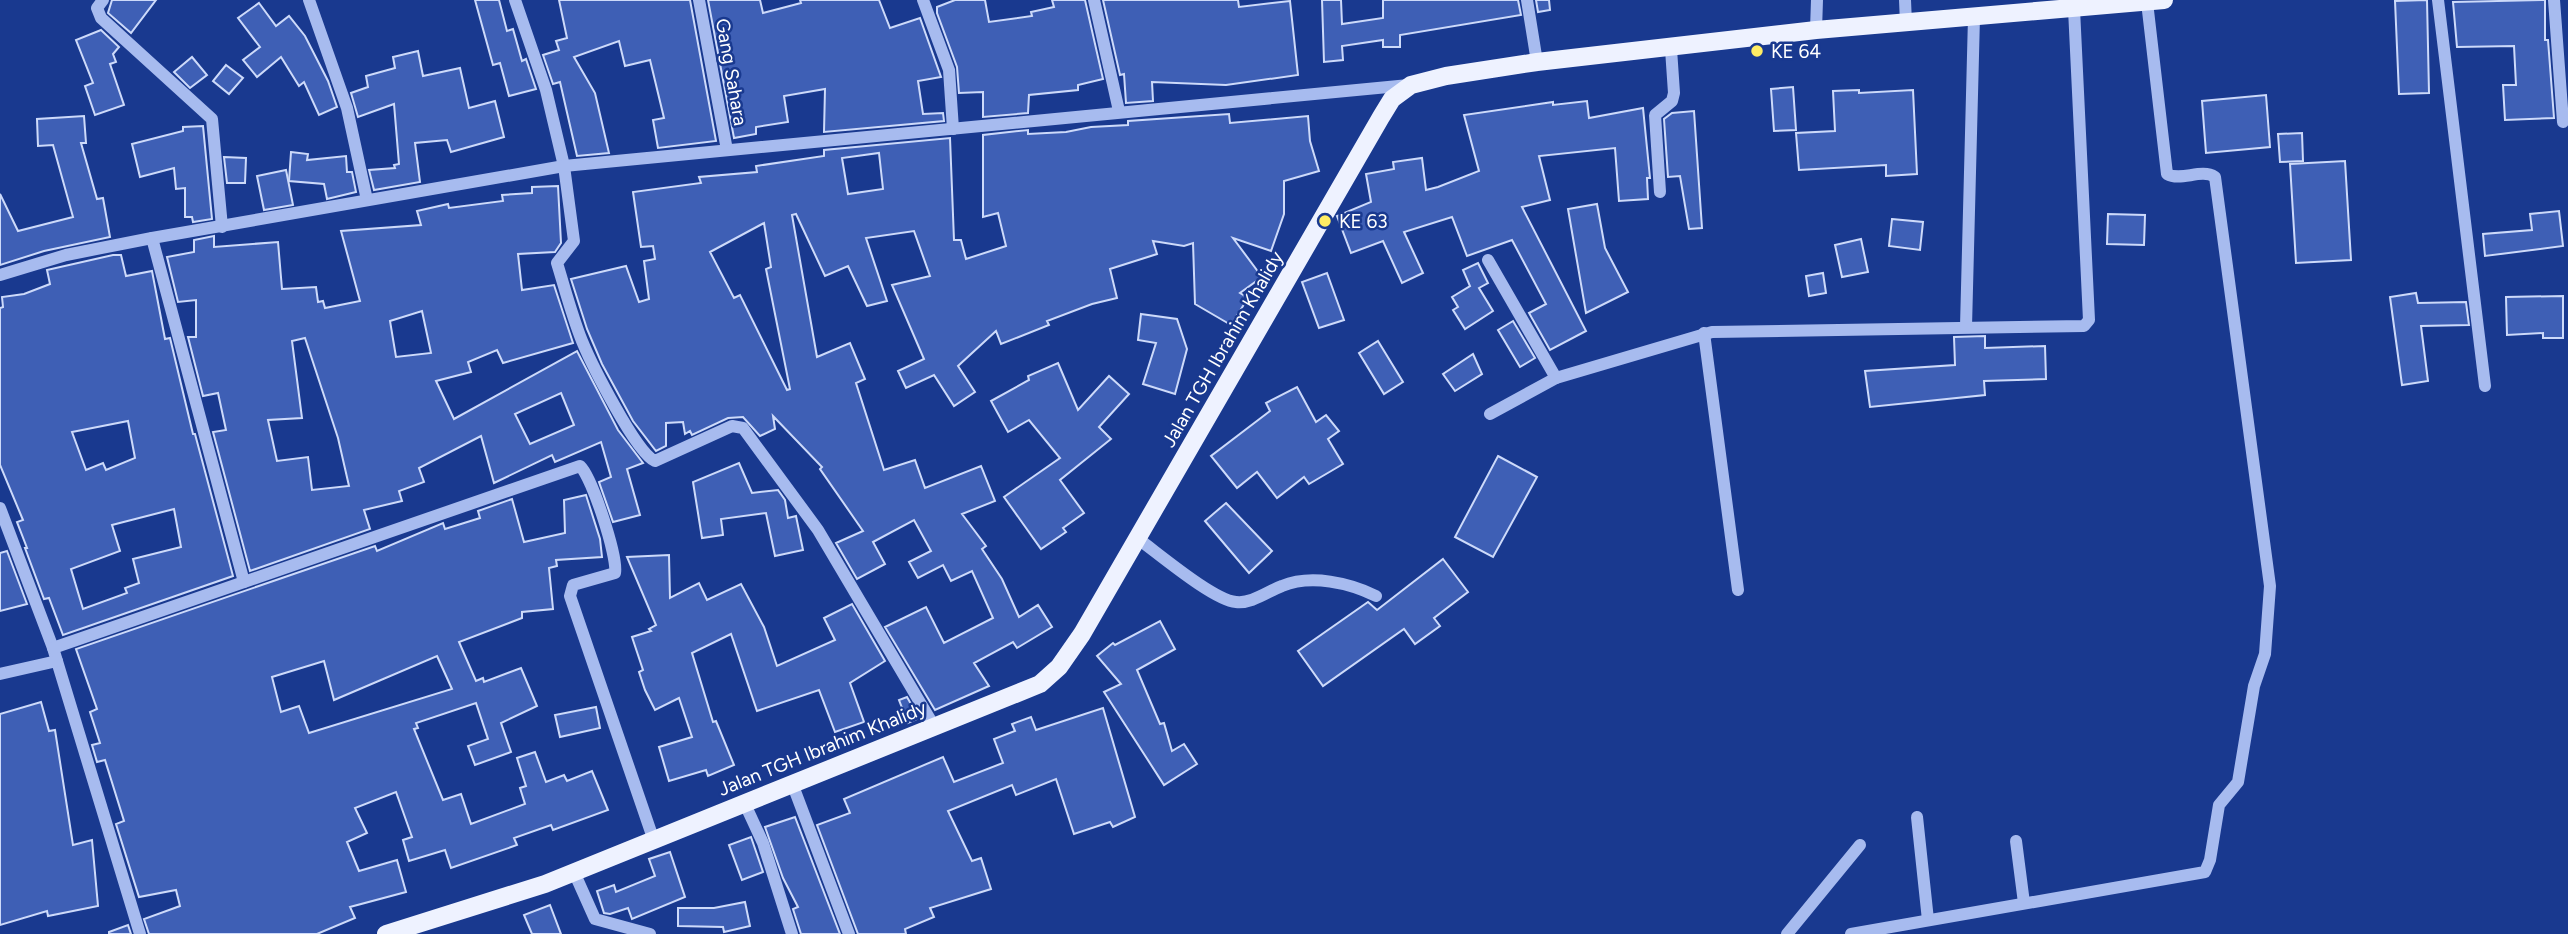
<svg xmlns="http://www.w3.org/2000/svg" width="2568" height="934" font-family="Figtree,sans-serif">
<rect width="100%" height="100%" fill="#19398f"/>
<!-- building -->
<g fill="#3e5fb5" stroke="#cddafa" stroke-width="2" fill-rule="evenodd">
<path d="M112,0H156L131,33L108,13Z"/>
<path d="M475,0H499L507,31L513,29L522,61L526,59L536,89L509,96L500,63L493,65Z"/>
<path d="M559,0H690L716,141L658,148L653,120L664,118L650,60L625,66L619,41L574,57L595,93L609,153L577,156L560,82L553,84L543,55L559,50L556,41L567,38Z"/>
<path d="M708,0H760L763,13L801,3L800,0H879L890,28L920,18L941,77L918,81L923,114L943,113L944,121L824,132L825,89L784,96L788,122L756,127V134L734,138Z"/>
<path d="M955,0H985L989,22L1032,16L1031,12L1054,7L1052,0H1085L1103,79L1078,85V90L1029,95L1028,113L983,117V92L959,93L957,67L937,13V7Z"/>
<path d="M1103,0H1238L1239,7L1290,1L1298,75L1226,85L1152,82L1153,101L1126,103L1124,74L1120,75Z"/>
<path d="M1322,0H1341L1342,24L1383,18V0H1518L1521,15L1400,35V47H1383V40L1342,46L1343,60L1324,62Z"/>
<path d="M1536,0H1549L1550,10L1538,12Z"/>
<path d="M2427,0L2429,93L2399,94L2395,1Z"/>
<path d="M2545,0V40H2548L2554,118L2505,120L2503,85H2516L2514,46L2457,47L2453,2Z"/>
<path d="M259,3L276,26L289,16L305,36L328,81L337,107L319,115L304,82L299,86L281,57L257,77L243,60L260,47L238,18Z"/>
<path d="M101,30L119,47L113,54L116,62L110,64L124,105L95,115L85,86L93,83L76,40Z"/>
<path d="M418,51L423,76L460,68L469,108L495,101L504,137L451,152L447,140L415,143L420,182L374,190L369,170L395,168L394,165L399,164L394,104L358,117L351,93L368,87L366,76L395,68L393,57Z"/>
<path d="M192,57L207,75L190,88L174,72Z"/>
<path d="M226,65L243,78L229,94L213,81Z"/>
<path d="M1793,87L1796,130L1774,131L1771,89Z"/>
<path d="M1859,90V93L1913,90L1917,174L1886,176V165L1799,170L1796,133L1835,131L1833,91Z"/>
<path d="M2266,95L2270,147L2206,153L2202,101Z"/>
<path d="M1587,101L1589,118L1643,108L1650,178H1647L1648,199L1619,201L1615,148L1539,156L1550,200L1522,207L1586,331L1550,350L1529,313L1546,304L1512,240L1467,256L1452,217L1404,232L1423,273L1402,283L1383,241L1351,253L1337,216L1371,202L1366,174L1394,169L1393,162L1422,158L1426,190L1438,187L1479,171L1464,115L1553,102V105Z"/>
<path d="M1694,111L1702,228L1689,229L1680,176L1668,177L1664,119L1672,113Z"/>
<path d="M1229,114L1230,123L1308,116L1310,141L1319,171L1284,181V214L1271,251L1233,238L1262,277L1240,293L1248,298L1231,325L1195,304L1193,243L1184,246L1153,241L1157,254L1110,269L1117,298L1092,304L1047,321L1049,325L1001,344L996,331L958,366L975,392L954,406L934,375L906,388L898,371L924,359L892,285L930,276L914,231L866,238L887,301L867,306L848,266L825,276L796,214L792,215L817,357L850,343L865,379L856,383L884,470L915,460L925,488L981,466L995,501L962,514L986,546L982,549L1002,579L1019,617L1038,605L1052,627L1017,648L1013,642L974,663L989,686L935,710L885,627L926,607L944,643L993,618L972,571L951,581L943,565L918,578L909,562L931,551L914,520L873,542L885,564L857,579L836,543L863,531L820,469L822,467L773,416L775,429L760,436L743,417L728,418L692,435L690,431L685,434L683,422L666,423V446L656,451L633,421L602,364L587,329L571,279L626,266L639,302L649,299L644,261L655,259L653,246L641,247L633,192L701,183L699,177L757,172L756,166L824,156V150L950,138L954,240H961L966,259L1006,246L998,213L983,217V135L1028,130V134L1066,132L1091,127L1128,125V121ZM879,153L883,189L848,194L842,158ZM764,223L771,267L766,269L790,389L787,390L740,295L734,298L710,252Z"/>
<path d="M84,116L86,143H81L97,199L103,198L110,237L44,251L0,265V194L18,231L73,217L53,145L38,146L37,119Z"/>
<path d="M203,126L212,219L193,222L192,217H185V188L176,189L174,168L140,177L132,144L183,131V127Z"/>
<path d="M2302,133L2303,161L2280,162L2278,134Z"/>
<path d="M291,152L308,154L307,160L346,156L347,172H352L356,192L327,199L324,184L289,181Z"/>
<path d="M224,157L246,158L245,183H227Z"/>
<path d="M2345,161L2351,260L2296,263L2290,164Z"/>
<path d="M286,170L293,205L264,210L257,176Z"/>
<path d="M558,186L561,243L555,252L518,254L522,290L554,285L573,343L503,363L497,350L468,362L471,372L436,381L454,419L577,351L618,430L643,463L627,469L640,515L613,522L599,482L611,477L601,442L555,462L552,455L494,483L481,436L419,468L424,482L399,491L402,501L364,510L370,529L250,571L213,432L226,430L218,393L203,396L188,337H196V300L178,302L167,257L194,252V240L214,236V247L278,242L282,289L316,287L318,302L323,301L325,308L360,301L341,231L421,225L417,211L448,204L449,208L503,201L502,195L532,193V187ZM422,311L431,353L396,357L390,321ZM305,338L338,438L349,486L312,490L308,457L277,461L268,420L302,418L292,341ZM561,393L574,425L530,444L515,414Z"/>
<path d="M1597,204L1605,248L1628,292L1586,313L1568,209Z"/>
<path d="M2559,211L2563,246L2485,256L2483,234L2532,230L2530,214Z"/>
<path d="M2108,214L2145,215L2144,245L2107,244Z"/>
<path d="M1892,219L1923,222L1920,250L1889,246Z"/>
<path d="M1861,239L1868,272L1842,277L1835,245Z"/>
<path d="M113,255H121L126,276L152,271L165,339L170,338L193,434H195L233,576L63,635L49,598L44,599L25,548H27L17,522L23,520L0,465V308L3,307L2,297L24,294L50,284L47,270ZM128,421L135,458L106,470L103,463L86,470L72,432ZM174,509L181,547L133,559L139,583L125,588L127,593L83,609L71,569L120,551L112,525Z"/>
<path d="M1478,263L1488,283L1479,288L1493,311L1465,329L1453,310L1458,307L1452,297L1470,286L1463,270Z"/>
<path d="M1327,273L1344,320L1319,328L1302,282Z"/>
<path d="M1823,273L1826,293L1809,296L1806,276Z"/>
<path d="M2416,293L2418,303L2466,302L2469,325L2421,326L2428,381L2402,385L2390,297Z"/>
<path d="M2563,296V338H2543V333L2507,335L2506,297Z"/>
<path d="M1141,314L1177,319L1187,349L1175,394L1143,384L1156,343L1138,340Z"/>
<path d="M1513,321L1535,358L1520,367L1498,330Z"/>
<path d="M1985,336V348L2045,346L2046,379L1984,381L1985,395L1870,407L1865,371L1955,365L1954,337Z"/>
<path d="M1378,341L1403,382L1384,394L1359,353Z"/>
<path d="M1473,354L1482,374L1455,391L1443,374Z"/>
<path d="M1058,363L1078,410L1109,376L1129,394L1099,427L1111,439L1060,480L1084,513L1063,528L1066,532L1041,549L1004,497L1060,458L1029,420L1008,432L991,401L1029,380L1028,376Z"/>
<path d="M1297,387L1316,422L1326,415L1339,431L1328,439L1343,464L1309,484L1304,477L1277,498L1257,472L1237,488L1211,456L1270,411L1266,403Z"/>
<path d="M1498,456L1537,477L1493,557L1455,537Z"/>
<path d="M739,463L752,493L778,490L785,500L788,518L796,516L803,550L775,556L766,513L721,519L723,535L702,538L693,482Z"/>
<path d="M586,495L600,539L602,557L556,560L557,566L549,568L553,609L522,612V618L459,642L476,681L483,678L484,682L521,668L537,706L501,723L511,752L475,765L468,746L488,739L476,703L416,723L418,728L414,729L443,800L461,794L471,824L525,804L520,788L526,786L517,758L535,752L546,782L564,775L567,781L592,771L608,810L553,830L551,825L514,838L517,845L451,868L445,850L409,861L403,840L412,837L396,792L355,808L367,833L347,842L359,871L397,860L406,892L350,907L355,918L317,934H149L144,919L180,906L176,890L139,897L116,824L124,821L105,760L97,762L92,745L100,743L90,712L97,709L76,649L375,546L377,551L443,523L445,529L480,518L478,511L512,499L524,542L565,533L564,500ZM437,656L452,689L309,733L299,706L281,712L272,677L324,661L334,700Z"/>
<path d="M1226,503L1272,551L1249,573L1205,521Z"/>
<path d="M7,551L27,604L0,611V553Z"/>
<path d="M669,555L670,598L699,583L707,600L741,584L764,627L777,666L835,640L824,618L852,604L885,661L850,683L864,722L835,732L819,690L757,711L731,634L692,653L713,722L716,721L734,765L708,776L706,770L669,781L659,747L692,737L679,698L655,710L645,690L639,672L643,670L632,637L651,631L649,629L656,625L627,557Z"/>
<path d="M1443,559L1468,592L1434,618L1440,626L1415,644L1404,629L1323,686L1298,651L1368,602L1377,610Z"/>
<path d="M1160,621L1175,649L1137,670L1160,724L1164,723L1172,751L1184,744L1197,764L1164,785L1104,692L1121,684L1097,656L1113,643L1115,645Z"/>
<path d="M907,697L919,718L908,723L899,700Z"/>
<path d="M41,702L49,731L55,730L73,845L92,840L98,906L48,916L47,911L0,925V714Z"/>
<path d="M596,707L600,728L560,737L555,715Z"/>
<path d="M1103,708L1135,817L1113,827L1110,822L1074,834L1056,779L1016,795L1012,785L948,811L972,861L981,858L991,889L930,908L934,917L905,929L906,934H858L817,825L850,813L844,799L943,757L954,782L1003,763L994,739L1015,731L1012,724L1031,717L1036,730Z"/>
<path d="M795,817L840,934H801L793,909L798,907L783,878L765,827Z"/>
<path d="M751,837L763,872L742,880L729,845Z"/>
<path d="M670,852L685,897L632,919L628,908L610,914L604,913L597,891L614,885L616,892L655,876L649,859Z"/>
<path d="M745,902L750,926L724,932L723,927L678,926V908H714Z"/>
<path d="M550,905L561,934H532L524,915Z"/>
<path d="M128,925L131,934H109V932Z"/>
</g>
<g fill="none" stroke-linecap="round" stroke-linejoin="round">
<!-- minor -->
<g stroke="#a7bbef" stroke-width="12">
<path d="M103,0L97,8L101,18L212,119L222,227"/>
<path d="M309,0L347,108L367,200"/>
<path d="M515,0L546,90L564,166L574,241L557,263C565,289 572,316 582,341C591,363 636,453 655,461L732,426L743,428L818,530L934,726"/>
<path d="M699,0L727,150"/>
<path d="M923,0L949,70L953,129"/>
<path d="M1094,0L1119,111"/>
<path d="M1527,0L1537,62"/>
<path d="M1905,0L1906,23"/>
<path d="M2438,0L2485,386"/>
<path d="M2554,0L2563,122"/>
<path d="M1816,30L1817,0"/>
<path d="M1660,192L1655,115L1672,101L1674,93L1671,49"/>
<path d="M152,238L244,582"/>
<path d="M1488,260L1556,378L1712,332L2084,326L2089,320L2074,9"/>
<path d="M0,275L66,255L152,238L564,166L1409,85"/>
<path d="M1966,327L1974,17"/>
<path d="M1704,333L1738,590"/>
<path d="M1490,414L1556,378"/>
<path d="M0,508L53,648L140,934"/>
<path d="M1137,538C1158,553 1213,600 1236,602C1252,604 1268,591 1282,586C1311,574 1350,583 1376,596"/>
<path d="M53,648L580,466C592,477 618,557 615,573L573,585L570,596L653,838"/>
<path d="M0,674L57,661"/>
<path d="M792,783L849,934"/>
<path d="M744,802L763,843L792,934"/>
<path d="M1917,817L1928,920"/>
<path d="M2016,841L2024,903"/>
<path d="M574,872L595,919L650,934"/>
<path d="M1787,934L1860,845"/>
<path d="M1851,934L2205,872L2210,860L2219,805L2238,782L2254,686L2265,654L2270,586L2215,177C2201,168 2181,182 2167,174L2147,2"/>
</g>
<!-- major -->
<path stroke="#eef2ff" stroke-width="18" d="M386,934L545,884L1040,684L1059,667L1082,634L1381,117L1392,99L1411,85L1446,76L1537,62L1816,30L2164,0"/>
</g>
<!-- markers -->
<g fill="#ffed64" stroke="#19398f" stroke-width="2.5">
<circle cx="1757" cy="51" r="7"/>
<circle cx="1325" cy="221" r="7"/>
</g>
<g text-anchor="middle" stroke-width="5" stroke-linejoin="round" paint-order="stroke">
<!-- poi labels -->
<g font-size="19" fill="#fff" stroke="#19398f" text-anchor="start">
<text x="1771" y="58">KE 64</text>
<text x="1339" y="228">KE 63</text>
</g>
<!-- street labels -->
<g font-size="19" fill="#fff" stroke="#19398f">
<text transform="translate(732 72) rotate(80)" y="7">Gang Sahara</text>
<text transform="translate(1222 349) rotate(-60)" y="7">Jalan TGH Ibrahim Khalidy</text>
<text transform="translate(822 748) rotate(-22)" y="7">Jalan TGH Ibrahim Khalidy</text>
</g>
</g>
</svg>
